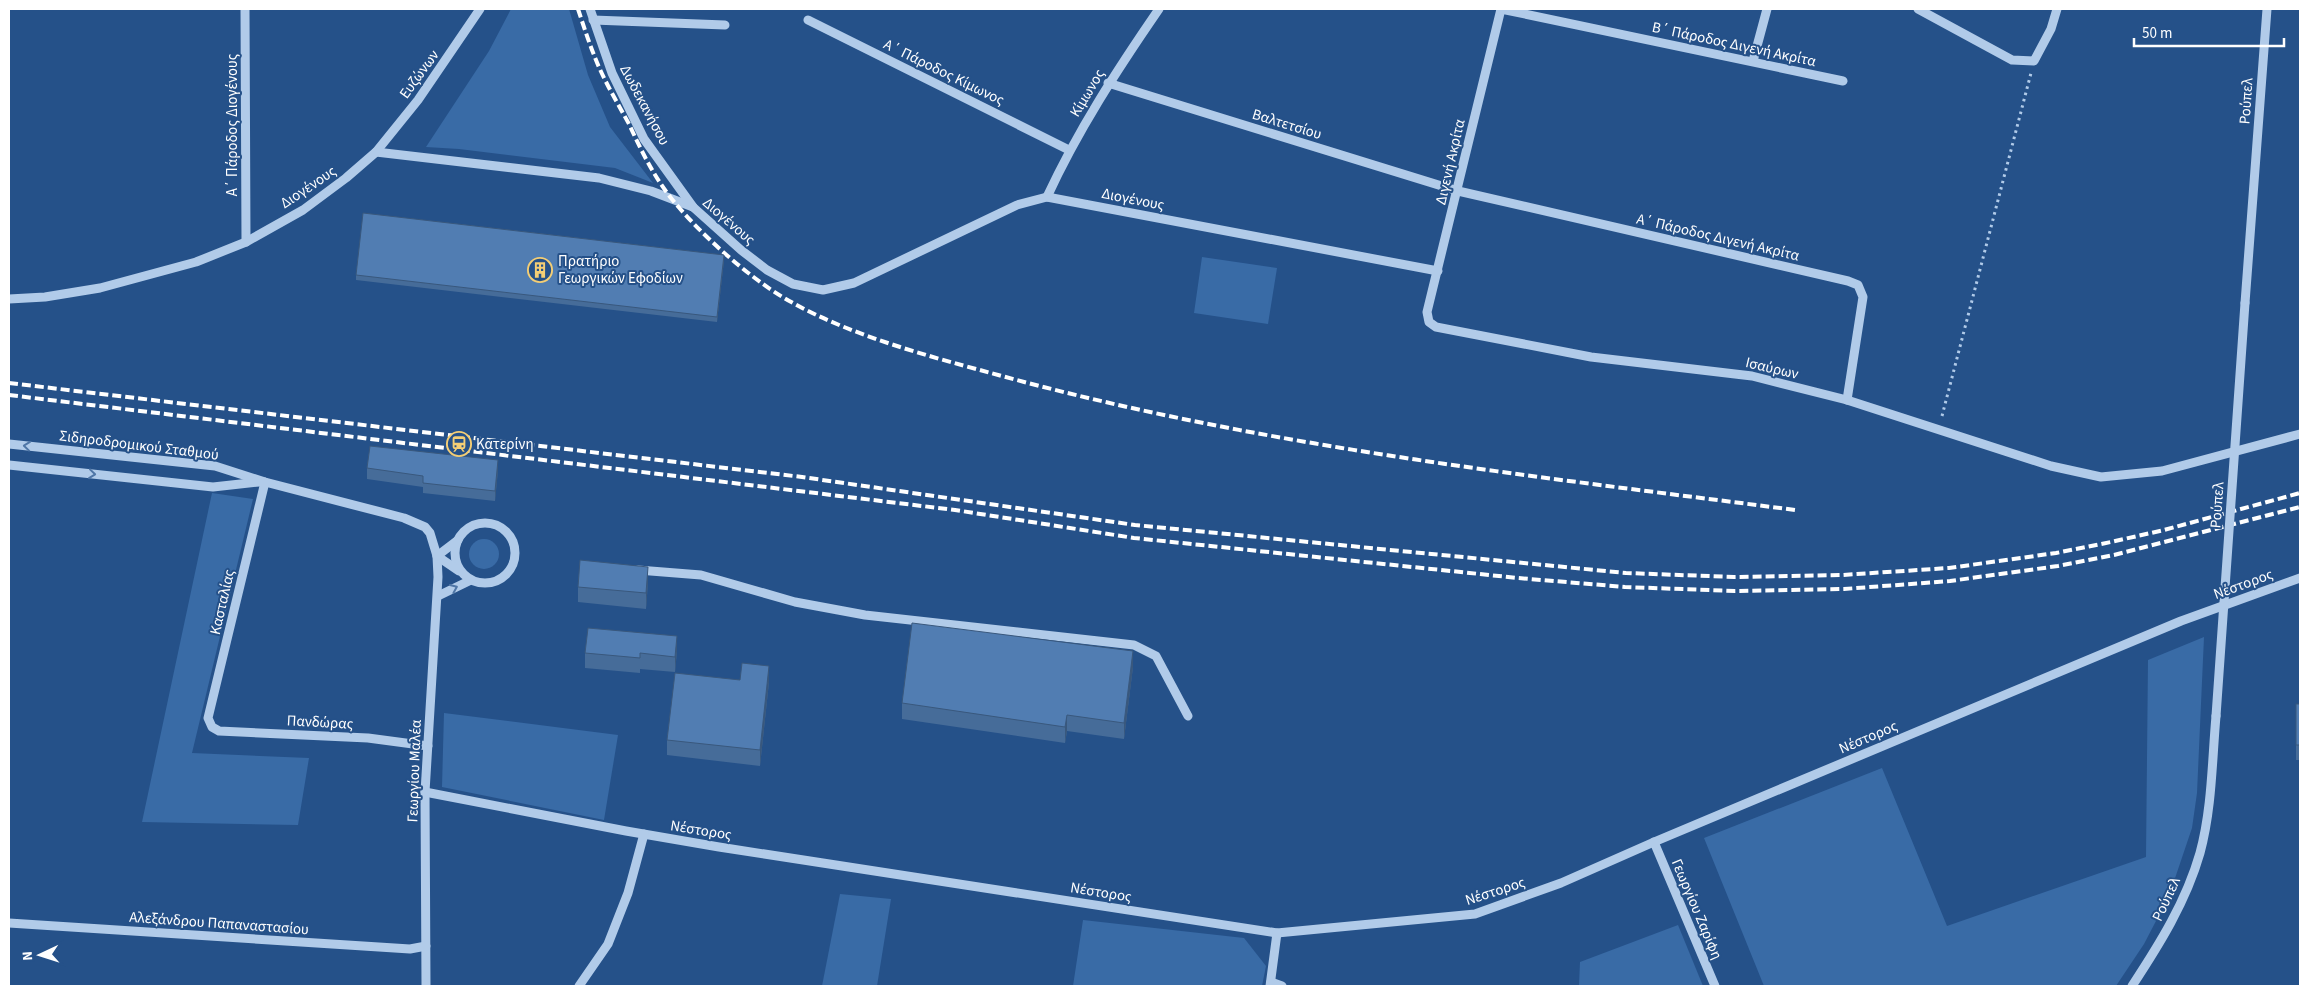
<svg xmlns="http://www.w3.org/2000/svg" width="2309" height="995" font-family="'Source Sans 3',sans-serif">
<rect width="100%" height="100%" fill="#255189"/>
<!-- green -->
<g fill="#396ba6">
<path d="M511,9H569L588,75L610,127L653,183L615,168L459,149L426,147L489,51Z"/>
<path d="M1202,257L1277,268L1268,324L1194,313Z"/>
<path d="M212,493L253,499L192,753L309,758L298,825L142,822Z"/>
<circle cx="484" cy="554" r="15"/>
<path d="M2204,637L2197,793L2192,828L2169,896L2144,944L2116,986H1764L1704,838L1882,768L1947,926L2146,857L2148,660Z"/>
<path d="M444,713L618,735L604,820L442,787Z"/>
<path d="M840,894L891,899L877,986H822Z"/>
<path d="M1083,920L1244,938L1266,966L1262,986H1073Z"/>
<path d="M1678,925L1703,986H1579L1580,962Z"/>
</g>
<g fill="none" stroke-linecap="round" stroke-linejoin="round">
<!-- path -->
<path stroke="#b1cbe9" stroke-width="3" stroke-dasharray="2.5 4" stroke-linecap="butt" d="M1942,416L2031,73"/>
<!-- minor -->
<g stroke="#b1cbe9" stroke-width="9">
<path d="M245,9L246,242"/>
<path d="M590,9L612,73L644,139L693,207"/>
<path d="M1501,9L1427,312L1429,322L1436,327L1591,357L1752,376L1847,400L2051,466L2101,477L2162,471L2300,434"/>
<path d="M1501,9L1843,81"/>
<path d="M1918,9L2012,60L2034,61L2051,29L2057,9"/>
<path d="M593,20L725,25"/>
<path d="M808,20L1069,150"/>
<path d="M1753,61L1767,9"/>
<path d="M1108,83L1458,191L1848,281L1858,285L1863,297L1847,400"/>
<path d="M376,152L599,178L651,191L693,207L741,250L767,270L793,284L823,290L854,283L1017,205L1047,197L1438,271"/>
<path d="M1047,197C1078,130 1117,70 1159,9"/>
<path d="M9,299L45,297L100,288L196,262L246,242L303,210L346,178L376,152L418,100L480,9"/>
<path d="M2245,303L2267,9"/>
<path d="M9,444L215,466L265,482L404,518L425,527L430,533L437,556L438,577L425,792L426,986"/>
<path d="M9,465L213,487L259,482"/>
<path d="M265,482L208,718L212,727L219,731L368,738L428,746"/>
<circle cx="485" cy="553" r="30"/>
<path d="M437,556L459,571"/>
<path d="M437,556L458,540"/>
<path d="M638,570L701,575L795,602L865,615L1134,645L1156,656L1188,716"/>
<path d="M438,596L471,580"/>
<path d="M425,792L626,831L719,847L1277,933L1475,914L1561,883L1654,842L2181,621L2300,578"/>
<path d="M1654,842L1715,986"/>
<path d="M9,923L410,949L426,946"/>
<path d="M1271,982L1282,986"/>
<path d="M579,986L608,944L628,893L644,834"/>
<path d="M1270,986L1277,933"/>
<path d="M2132,986C2159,945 2186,902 2200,853C2212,809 2212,761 2216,716"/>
</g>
<!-- rail -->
<g stroke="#fff" stroke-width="4" stroke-dasharray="9 4" stroke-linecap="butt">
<path d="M578,9C583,24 588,40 594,55C603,79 617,102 629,124C641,150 653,175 671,198C695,228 731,261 763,284C823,328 920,354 991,373C1254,446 1526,475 1795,510"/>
<path d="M9,383L802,477L1135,525L1626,573L1734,577L1842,575L1949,568L2056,553L2111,542L2164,530L2300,493"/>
<path d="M9,395L955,510L1134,538L1518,578L1625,587L1735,591L1844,589L1950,581L2058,566L2114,555L2300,507"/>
</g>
<!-- minor-bridge -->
<path stroke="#b1cbe9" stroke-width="9" d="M2216,716L2245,303"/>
</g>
<!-- wall -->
<g fill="#466c99">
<path d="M724,260L717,322L356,280V275Z"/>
<path d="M367,468L498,470L495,501L423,493V487L367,479Z"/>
<path d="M648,582L646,609L578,602V587Z"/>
<path d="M677,651L675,672L640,669V673L585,668V653Z"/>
<path d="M1133,667L1124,739L1067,731L1065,743L902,719V703Z"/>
<path d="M740,680L769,682L760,766L667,755V740Z"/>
<rect x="2296" y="704" width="4" height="56"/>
</g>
<!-- shaded-wall -->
<g fill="#39587d">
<path d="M724,255V260L717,322V317Z"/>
<path d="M498,460V470L495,501V491Z"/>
<path d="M648,567V582L646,609V593Z"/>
<path d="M677,636V651L675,672V657Z"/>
<path d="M1133,651V667L1124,739V723Z"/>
<path d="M769,666V682L760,766V750Z"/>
<path d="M1067,715V731L1065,743V727Z"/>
</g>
<!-- building -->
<g fill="#517db2" stroke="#39587d">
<path d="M363,213L724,255L717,317L356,275Z"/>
<path d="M370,446L498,460L495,491L423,483V476L367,468Z"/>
<path d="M580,560L648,567L646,593L578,587Z"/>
<path d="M912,623L1133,651L1124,723L1067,715L1065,727L902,703Z"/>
<path d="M588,628L677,636L675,657L640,653V658L585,653Z"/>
<path d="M742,663L769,666L760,750L667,740L675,673L740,680Z"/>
<rect x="2296" y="704" width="4" height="41"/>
</g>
<!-- one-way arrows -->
<defs><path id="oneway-chevron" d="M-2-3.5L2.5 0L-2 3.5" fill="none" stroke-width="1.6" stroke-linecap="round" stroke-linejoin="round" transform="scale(1.25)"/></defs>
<g stroke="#4f76a6">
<use href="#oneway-chevron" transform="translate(27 446) rotate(-174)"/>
<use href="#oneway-chevron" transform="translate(92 474) rotate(6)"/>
<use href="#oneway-chevron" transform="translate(454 588) rotate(-23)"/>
</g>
<!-- icons -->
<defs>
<symbol id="building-ring" viewBox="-11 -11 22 22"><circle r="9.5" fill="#255189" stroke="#f4ce75" stroke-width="1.5"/><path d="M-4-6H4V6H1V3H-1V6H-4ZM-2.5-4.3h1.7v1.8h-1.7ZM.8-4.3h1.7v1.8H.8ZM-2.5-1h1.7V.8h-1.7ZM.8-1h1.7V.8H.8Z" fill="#f4ce75"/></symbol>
<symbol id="station-ring" viewBox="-11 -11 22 22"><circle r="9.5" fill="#255189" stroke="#f4ce75" stroke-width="1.5"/><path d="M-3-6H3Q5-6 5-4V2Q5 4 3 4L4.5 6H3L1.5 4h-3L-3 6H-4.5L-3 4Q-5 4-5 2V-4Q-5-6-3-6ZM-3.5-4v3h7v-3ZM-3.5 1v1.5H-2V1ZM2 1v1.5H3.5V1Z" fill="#f4ce75"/></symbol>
</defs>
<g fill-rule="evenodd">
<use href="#building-ring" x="526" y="256" width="28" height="28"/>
<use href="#station-ring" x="445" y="430" width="28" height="28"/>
</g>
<g text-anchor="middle" stroke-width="4" stroke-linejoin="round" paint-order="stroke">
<!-- street labels -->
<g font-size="15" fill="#fff" stroke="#255189">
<text transform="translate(1734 44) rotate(12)" y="5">Β΄ Πάροδος Διγενή Ακρίτα</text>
<text transform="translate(944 72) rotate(26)" y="5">Α΄ Πάροδος Κίμωνος</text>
<text transform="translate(419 74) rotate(-54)" y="5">Ευζώνων</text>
<text transform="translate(1087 93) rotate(-59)" y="5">Κίμωνος</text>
<text transform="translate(2246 101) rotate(-86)" y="5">Ρούπελ</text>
<text transform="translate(645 105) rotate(62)" y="5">Δωδεκανήσου</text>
<text transform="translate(1287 124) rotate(17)" y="5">Βαλτετσίου</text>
<text transform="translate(232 125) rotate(-90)" y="5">Α΄ Πάροδος Διογένους</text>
<text transform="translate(1450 162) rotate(-77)" y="5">Διγενή Ακρίτα</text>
<text transform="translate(308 187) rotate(-34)" y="5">Διογένους</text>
<text transform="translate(1133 199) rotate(11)" y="5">Διογένους</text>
<text transform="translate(729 221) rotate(41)" y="5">Διογένους</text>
<text transform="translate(1718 237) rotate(13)" y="5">Α΄ Πάροδος Διγενή Ακρίτα</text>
<text transform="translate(1772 368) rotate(13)" y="5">Ισαύρων</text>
<text transform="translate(139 445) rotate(7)" y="5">Σιδηροδρομικού Σταθμού</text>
<text transform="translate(2217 505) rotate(-86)" y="5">Ρούπελ</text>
<text transform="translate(2243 584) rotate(-20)" y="5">Νέστορος</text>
<text transform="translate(222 602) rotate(-77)" y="5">Κασταλίας</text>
<text transform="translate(320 722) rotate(3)" y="5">Πανδώρας</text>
<text transform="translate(1868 737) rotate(-23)" y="5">Νέστορος</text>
<text transform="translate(414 771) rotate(-88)" y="5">Γεωργίου Μαλέα</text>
<text transform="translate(701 830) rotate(9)" y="5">Νέστορος</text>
<text transform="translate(1495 891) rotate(-18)" y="5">Νέστορος</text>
<text transform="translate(1101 892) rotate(9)" y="5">Νέστορος</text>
<text transform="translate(2166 899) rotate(-65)" y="5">Ρούπελ</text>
<text transform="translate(1697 909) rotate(67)" y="5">Γεωργίου Ζαρίφη</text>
<text transform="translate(219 923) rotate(4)" y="5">Αλεξάνδρου Παπαναστασίου</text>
</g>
<!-- poi labels -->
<g font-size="15" fill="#fff" stroke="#255189" text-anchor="start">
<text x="558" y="266">Πρατήριο<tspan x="558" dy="17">Γεωργικών Εφοδίων</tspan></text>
<text x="476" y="449">Κατερίνη</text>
</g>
</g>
<!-- border -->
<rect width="2309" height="995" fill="none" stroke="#ffffff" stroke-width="20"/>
<!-- north arrow -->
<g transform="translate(40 955) rotate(266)" stroke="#255189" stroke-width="4" paint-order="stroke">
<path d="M0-4L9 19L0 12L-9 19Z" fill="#ffffff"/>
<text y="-8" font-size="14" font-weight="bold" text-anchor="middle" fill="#ffffff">N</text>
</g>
<!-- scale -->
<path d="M2134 38v8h150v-8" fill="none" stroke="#ffffff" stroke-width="2.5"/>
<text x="2142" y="38" font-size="15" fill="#ffffff" stroke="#255189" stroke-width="4" paint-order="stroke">50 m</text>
</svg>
